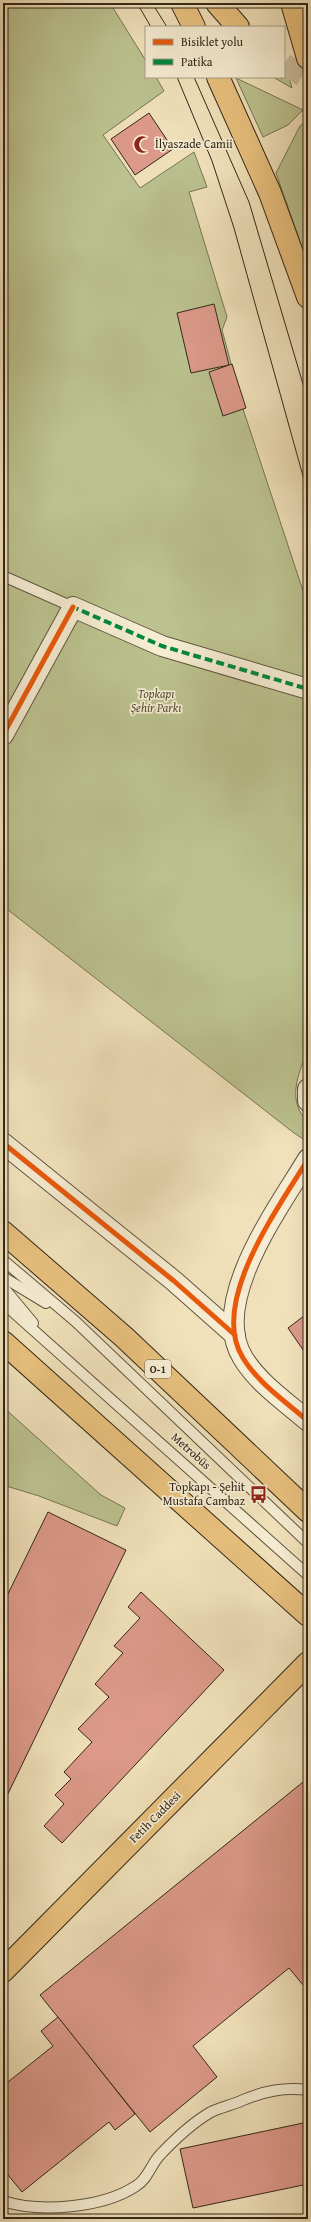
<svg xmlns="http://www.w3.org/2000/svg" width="311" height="2222" font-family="'Gentium Book Plus',serif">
<rect width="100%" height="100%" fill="#f0e1ba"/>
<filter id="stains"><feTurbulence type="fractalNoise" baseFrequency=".005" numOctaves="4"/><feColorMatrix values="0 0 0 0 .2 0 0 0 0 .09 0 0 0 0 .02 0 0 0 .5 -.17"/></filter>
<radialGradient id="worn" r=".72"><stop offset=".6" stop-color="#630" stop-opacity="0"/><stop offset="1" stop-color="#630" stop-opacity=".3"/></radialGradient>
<!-- green -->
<g fill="#bbc28f" stroke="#777454">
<path d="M3,3H110L146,61V77H156L164,91L103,135L140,188L194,152L207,187L189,192L227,317L222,330L244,412L308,606V1051C297,1075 287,1102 308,1122V1142L294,1133L3,906Z"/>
<path d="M284,60L292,88L273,77H284Z"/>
<path d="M236,78L303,110L288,125L263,137Z"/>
<path d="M305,122L308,133V264L276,173L300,126Z"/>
<path d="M3,1407L101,1495L125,1508L117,1526L39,1496L3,1485Z"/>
</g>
<!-- building -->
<g fill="#dd9a8b" stroke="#332719">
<path d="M149,113L173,149L135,175L111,139Z"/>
<path d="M214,304L229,365L191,373L177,313Z"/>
<path d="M232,364L246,408L223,416L209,372Z"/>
<path d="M308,1313V1357L288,1328Z"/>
<path d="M48,1512L126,1550L3,1804V1604Z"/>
<path d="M141,1592L224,1670L62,1843L44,1826L64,1804L55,1795L71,1779L64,1772L92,1742L78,1729L109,1697L95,1684L123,1653L114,1646L140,1618L128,1607Z"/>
<path d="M308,1778V1991L289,1968L193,2046L217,2077L150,2132L40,1995Z"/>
<path d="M58,2017L135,2114L115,2130L109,2122L22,2192L3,2169V2086L53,2046L41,2031Z"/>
<path d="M308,2122V2184L193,2208L180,2149Z"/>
</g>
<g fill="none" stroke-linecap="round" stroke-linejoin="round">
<!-- primary-tunnel -->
<path stroke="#cabc9a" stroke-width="22" stroke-dasharray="22 11" stroke-linecap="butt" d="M284,64L308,79"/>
<defs>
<g id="lane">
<path d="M3,576L73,607"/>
<path d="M3,1260L75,1321L308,1543"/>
<path d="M3,1277L46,1303"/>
<path d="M3,1287L33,1323"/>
<path d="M3,1303L308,1575"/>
<path d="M3,2201C40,2213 103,2208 136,2186C148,2179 151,2164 160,2155C175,2139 192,2123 211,2112C221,2107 233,2105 243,2100C265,2091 284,2087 308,2090"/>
</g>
<g id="street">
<path d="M3,735L73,607L162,646L308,689"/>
<path d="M308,1089V1101"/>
<path d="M3,1143L174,1281L235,1335"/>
<path d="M308,1159C280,1206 208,1302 243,1358C258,1383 286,1402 308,1421"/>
</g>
<g id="primary">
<path d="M182,3L194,27"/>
<path d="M217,3L238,27"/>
<path d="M292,3L308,58"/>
<path d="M218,77L270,193L308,297"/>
<path d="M3,1971L308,1663"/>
</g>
<g id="highway">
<path d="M3,1232L124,1337L308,1511"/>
<path d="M3,1342L308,1615"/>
</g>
</defs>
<!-- lane casing -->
<use href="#lane" stroke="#625641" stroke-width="12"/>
<!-- street casing -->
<use href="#street" stroke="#625641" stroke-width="22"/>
<!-- primary casing -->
<use href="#primary" stroke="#332719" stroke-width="24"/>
<!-- highway casing -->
<use href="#highway" stroke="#332719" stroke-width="24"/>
<!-- lane -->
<use href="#lane" stroke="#f5ecd2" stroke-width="10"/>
<!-- street -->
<use href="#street" stroke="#f5ecd2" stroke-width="20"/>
<!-- primary -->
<use href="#primary" stroke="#e8c07d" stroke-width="22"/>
<!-- highway -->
<use href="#highway" stroke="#e8c07d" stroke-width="22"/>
<!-- tram -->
<g stroke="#332719" stroke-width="1">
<path d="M137,3L151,27"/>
<path d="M152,3L167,27"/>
<path d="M177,77L212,161L234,228L308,494"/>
<path d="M194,77L249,202L308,401"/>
</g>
<!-- quiet -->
<path stroke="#00873e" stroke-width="4" stroke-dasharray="8 4" stroke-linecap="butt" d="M72,609L73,607L162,646L308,689"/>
<defs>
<g id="cycleway">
<path d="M3,735L73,607"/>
<path d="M3,1143L174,1281L235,1335"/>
<path d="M308,1159C280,1206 208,1302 243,1358C258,1383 286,1402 308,1421"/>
</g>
</defs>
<!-- cycleway casing -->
<use href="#cycleway" stroke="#f5ecd2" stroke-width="8"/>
<!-- cycleway -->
<use href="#cycleway" stroke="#e8590c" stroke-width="5"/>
</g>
<!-- icons -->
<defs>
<symbol id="mosque-bare" viewBox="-9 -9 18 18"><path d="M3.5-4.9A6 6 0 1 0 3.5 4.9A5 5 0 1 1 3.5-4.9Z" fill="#8f2418" stroke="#f5ecd2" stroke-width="2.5" paint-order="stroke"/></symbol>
<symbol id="bus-bare" viewBox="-9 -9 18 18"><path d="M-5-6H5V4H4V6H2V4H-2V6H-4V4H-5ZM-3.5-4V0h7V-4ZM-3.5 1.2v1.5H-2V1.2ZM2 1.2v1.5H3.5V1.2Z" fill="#8f2418" stroke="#f5ecd2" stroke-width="2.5" paint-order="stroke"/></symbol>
</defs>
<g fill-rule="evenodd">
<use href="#mosque-bare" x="130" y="132" width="25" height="25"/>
<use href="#bus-bare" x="246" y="1482" width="25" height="25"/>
</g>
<g text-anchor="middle" stroke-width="3.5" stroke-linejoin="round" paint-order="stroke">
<!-- shield labels -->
<rect fill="#f5ecd2" stroke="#6d6250" stroke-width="1" x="145" y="1360" width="26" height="18" rx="3"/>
<g font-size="11" font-weight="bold" fill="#332719">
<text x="158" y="1373">O-1</text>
</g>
<!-- poi labels -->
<g font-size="12" fill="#332719" stroke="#f5ecd2" text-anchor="start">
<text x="155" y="148">İlyaszade Camii</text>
<text x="245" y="1491" text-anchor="end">Topkapı - Şehit<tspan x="245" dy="14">Mustafa Cambaz</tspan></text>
</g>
<!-- park labels -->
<g font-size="12" font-style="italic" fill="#554e36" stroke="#f5ecd2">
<text x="156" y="698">Topkapı<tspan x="156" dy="14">Şehir Parkı</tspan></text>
</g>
<!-- street labels -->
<g font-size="12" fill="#332719" stroke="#f5ecd2">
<text transform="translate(191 1451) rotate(42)" y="4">Metrobüs</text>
<text transform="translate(155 1817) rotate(-45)" y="4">Fetih Caddesi</text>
</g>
</g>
<!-- margin -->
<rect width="311" height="2222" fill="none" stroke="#f0e1ba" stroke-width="16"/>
<rect x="4" y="4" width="303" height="2214" fill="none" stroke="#332719" stroke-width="2"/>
<rect x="8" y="8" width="295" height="2206" fill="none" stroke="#332719"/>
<!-- legend -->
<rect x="145" y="26" width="140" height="52" fill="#f5ecd2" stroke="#a79d88"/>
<rect x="153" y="39" width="20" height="6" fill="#e8590c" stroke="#a79d88"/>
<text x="181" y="46" font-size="12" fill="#332719">Bisiklet yolu</text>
<rect x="153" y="59" width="20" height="6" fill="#00873e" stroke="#a79d88"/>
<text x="181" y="66" font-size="12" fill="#332719">Patika</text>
<rect width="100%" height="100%" filter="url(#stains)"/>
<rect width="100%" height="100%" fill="url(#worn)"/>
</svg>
